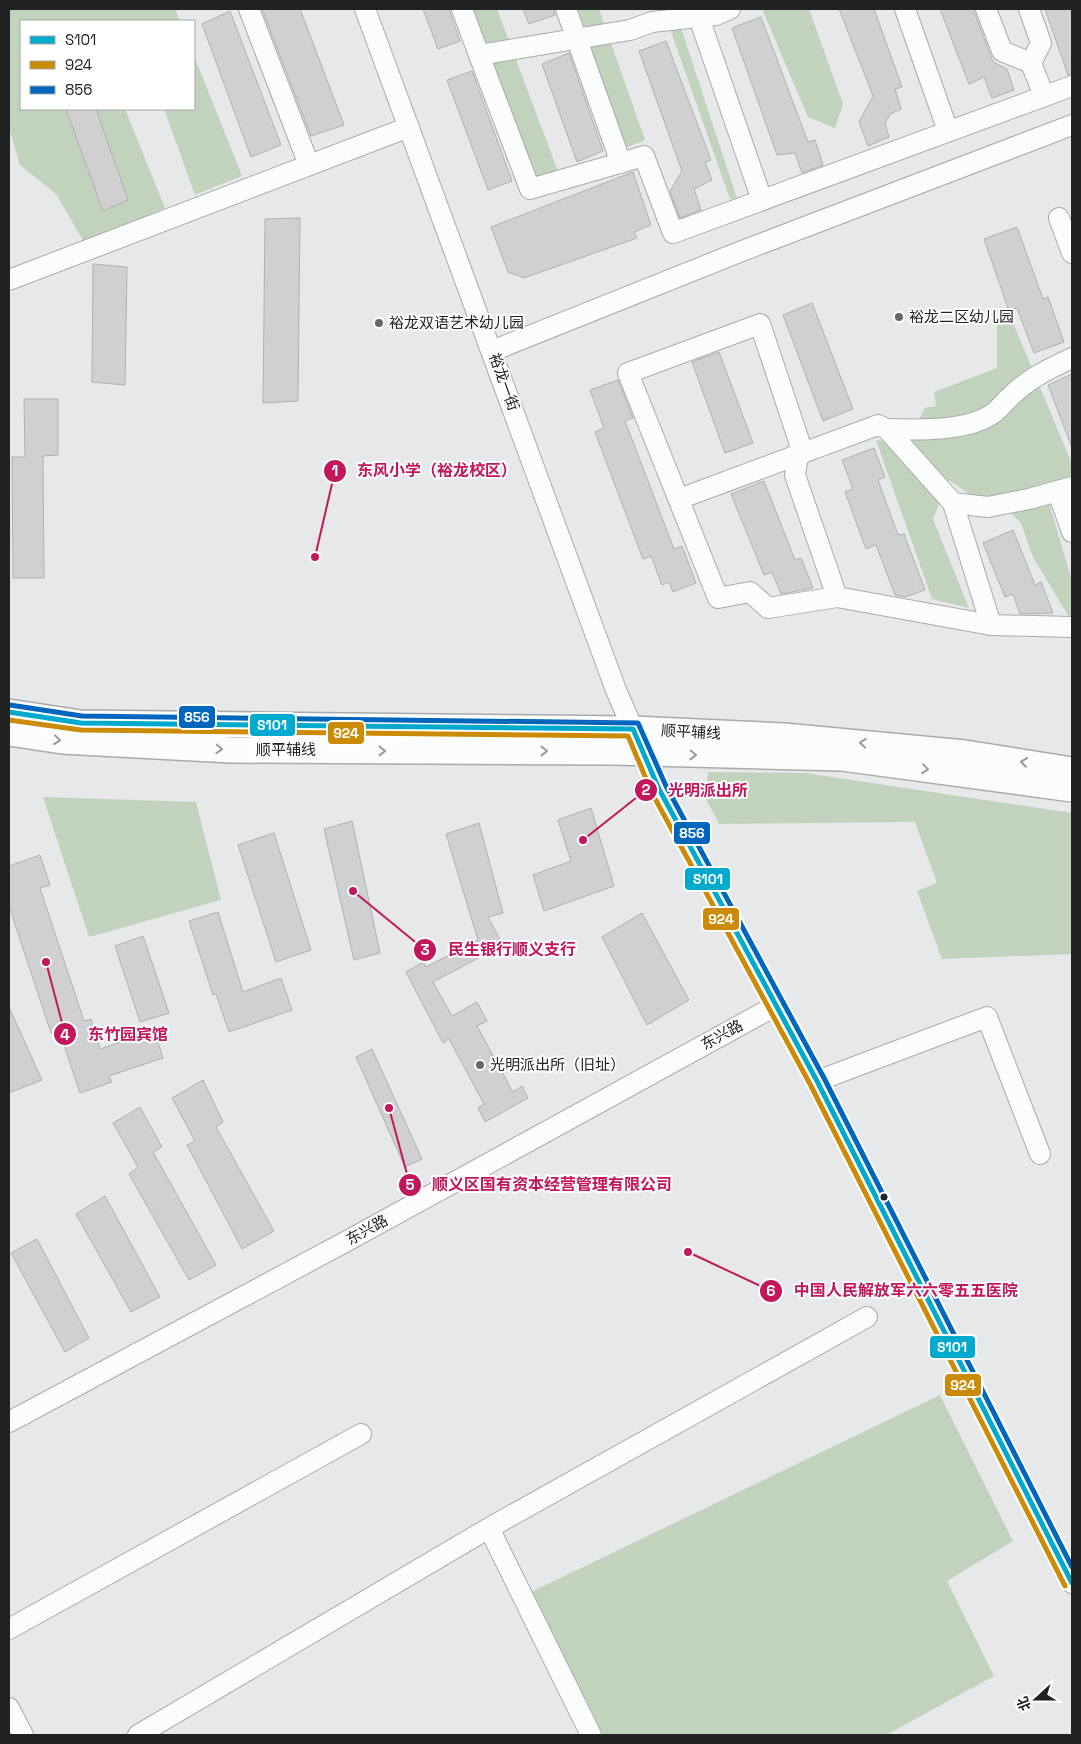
<svg xmlns="http://www.w3.org/2000/svg" width="1081" height="1744" font-family="'Space Grotesk','Noto Sans SC',sans-serif">
<rect width="100%" height="100%" fill="#e6e8ea"/>
<!-- green -->
<g fill="#c2d3bd">
<path d="M9,9H175L180,21H21V109H125L165,208L84,242L56,194L20,165L9,128Z"/>
<path d="M468,9H497L559,174L536,183Z"/>
<path d="M578,9H599L645,140L625,148Z"/>
<path d="M663,9H679L675,10L737,198L730,199Z"/>
<path d="M762,9H809L843,104L835,128L808,117Z"/>
<path d="M194,56L242,176L195,195L164,109H194Z"/>
<path d="M1011,318L1072,464V479L1045,489L1072,581V617H1069L1033,557L1021,523L999,501L978,500L949,480L933,519L969,608L932,599L876,440L907,443L925,408L936,406L934,392L997,368V323Z"/>
<path d="M708,772L805,773L1072,813V954L942,959L917,891L937,883L915,822L719,824L706,799Z"/>
<path d="M43,797L196,802L221,900L89,937Z"/>
<path d="M940,1395L1013,1541L947,1581L994,1676L886,1735H591L523,1596Z"/>
</g>
<!-- building -->
<g fill="#d0d0d1" stroke="#b1b0b1">
<path d="M262,9H300L344,125L311,136Z"/>
<path d="M423,9H449L460,41L438,49Z"/>
<path d="M523,9H554L555,15L529,24Z"/>
<path d="M839,9H874L902,87L895,89L901,109L890,114L885,124L889,137L868,146L859,122L873,96Z"/>
<path d="M940,9H973L993,62L1007,69L1014,90L992,98L984,77L969,84Z"/>
<path d="M1045,9H1072V74L1068,75Z"/>
<path d="M230,11L281,145L251,157L202,24Z"/>
<path d="M761,17L808,142L815,140L823,165L802,173L795,153L777,155L732,28Z"/>
<path d="M666,41L711,160L705,162L712,180L694,189L701,210L680,218L670,191L682,171L639,51Z"/>
<path d="M569,53L603,151L577,162L542,64Z"/>
<path d="M472,71L512,181L488,190L447,80Z"/>
<path d="M66,109H96L128,200L103,211Z"/>
<path d="M633,172L651,225L634,232L637,238L524,278L508,272L491,227Z"/>
<path d="M300,218L298,401L263,403L265,219Z"/>
<path d="M1017,227L1043,299L1048,297L1064,342L1034,353L1017,308L1009,311L984,239Z"/>
<path d="M93,264L127,267L125,385L92,382Z"/>
<path d="M812,303L853,409L823,421L783,315Z"/>
<path d="M719,352L753,443L725,453L692,362Z"/>
<path d="M1072,374V445H1071L1048,385Z"/>
<path d="M618,380L633,418L625,421L674,549L682,546L696,583L673,592L669,582L662,585L651,556L643,559L595,432L604,428L590,390Z"/>
<path d="M24,399H58V455L43,456L44,578H13L12,457H25Z"/>
<path d="M874,448L885,477L878,480L898,535L904,534L925,590L905,597L895,595L876,545L866,549L845,492L853,489L842,460Z"/>
<path d="M764,481L795,560L801,558L813,588L781,594L772,572L764,575L731,494Z"/>
<path d="M1013,530L1035,585L1041,582L1053,613L1020,614L1013,594L1005,597L983,543Z"/>
<path d="M591,808L614,886L544,911L533,875L571,861L558,820Z"/>
<path d="M352,821L380,953L354,960L324,829Z"/>
<path d="M479,823L503,913L488,917L503,945L433,982L452,1016L477,1002L487,1021L477,1026L513,1092L522,1086L528,1098L485,1122L478,1108L484,1104L449,1039L443,1043L406,972L423,962L426,967L478,940L446,834Z"/>
<path d="M274,833L311,950L276,962L238,845Z"/>
<path d="M40,855L50,885L40,888L84,1021L91,1019L100,1049L154,1031L163,1058L109,1076L112,1082L80,1093L59,1030L51,1033L9,906V866Z"/>
<path d="M218,912L243,992L281,978L292,1010L229,1032L216,994L213,995L189,921Z"/>
<path d="M642,913L689,1000L647,1025L602,937Z"/>
<path d="M143,936L169,1013L140,1022L115,946Z"/>
<path d="M9,1007L42,1080L9,1093Z"/>
<path d="M372,1049L422,1159L405,1167L356,1057Z"/>
<path d="M203,1080L223,1122L216,1127L274,1231L242,1249L187,1145L195,1141L172,1098Z"/>
<path d="M140,1107L162,1147L153,1152L216,1265L189,1280L129,1174L138,1167L113,1123Z"/>
<path d="M105,1196L160,1297L131,1312L76,1214Z"/>
<path d="M37,1239L89,1338L65,1352L11,1253Z"/>
</g>
<g fill="none" stroke-linecap="round" stroke-linejoin="round">
<defs>
<g id="minor">
<path d="M249,9L309,165"/>
<path d="M365,9L616,690L659,789L817,1081L1072,1583"/>
<path d="M462,9L479,55L630,30L652,22L716,15L730,9"/>
<path d="M566,9L621,163"/>
<path d="M696,9L762,200"/>
<path d="M905,9L948,131"/>
<path d="M986,9L1002,51L1031,63L1044,96"/>
<path d="M1029,9L1041,43L1031,63"/>
<path d="M479,55L530,189L644,156L673,233L1072,86"/>
<path d="M1059,218L1072,253"/>
<path d="M9,280L409,127"/>
<path d="M760,324L800,444L795,475L837,597L768,608L750,592L718,598L628,373Z"/>
<path d="M492,351L742,251L1072,125"/>
<path d="M887,429C917,430 970,432 995,412C1001,407 1005,401 1011,396C1028,379 1050,368 1072,358"/>
<path d="M1058,492L1072,532"/>
<path d="M679,499L878,425L887,429L953,503L988,507L1029,499L1072,487"/>
<path d="M837,597L991,625L953,503"/>
<path d="M991,625L1072,627"/>
<path d="M817,1081L987,1017L1040,1154"/>
<path d="M9,1422L347,1241L777,1005"/>
<path d="M489,1528L867,1317"/>
<path d="M9,1629L361,1434"/>
<path d="M9,1708L23,1735"/>
<path d="M138,1735L489,1528L591,1735"/>
</g>
<g id="major">
<path d="M9,712L81,723L633,729L784,736L965,753L1072,770"/>
<path d="M9,733L62,741L231,750L613,752L842,758L1072,789"/>
</g>
</defs>
<!-- minor casing -->
<use href="#minor" stroke="#a8aaab" stroke-width="22"/>
<!-- major casing -->
<use href="#major" stroke="#a8aaab" stroke-width="28"/>
<!-- minor -->
<use href="#minor" stroke="#fbfcfc" stroke-width="20"/>
<!-- major -->
<use href="#major" stroke="#fbfcfc" stroke-width="25"/>
<defs>
<path id="bus-1" d="M9,712L81,723L633,729L659,789L817,1081L1072,1583"/>
<path id="bus-2" d="M9,720L81,730L628,736L652,793L810,1084L1065,1586"/>
<path id="bus-3" d="M10,705L82,716L638,723L666,786L824,1078L1072,1567"/>
</defs>
<!-- bus-1 casing -->
<use href="#bus-1" stroke="#fff" stroke-width="9"/>
<!-- bus-2 casing -->
<use href="#bus-2" stroke="#fff" stroke-width="9"/>
<!-- bus-3 casing -->
<use href="#bus-3" stroke="#fff" stroke-width="9"/>
<!-- bus-1 -->
<use href="#bus-1" stroke="#00a9ce" stroke-width="5"/>
<!-- bus-2 -->
<use href="#bus-2" stroke="#cc8b07" stroke-width="5"/>
<!-- bus-3 -->
<use href="#bus-3" stroke="#0065bd" stroke-width="5"/>
</g>
<!-- one-way arrows -->
<defs><path id="oneway-chevron" d="M-2-3.5L2.5 0L-2 3.5" fill="none" stroke-width="1.6" stroke-linecap="round" stroke-linejoin="round" transform="scale(1.25)"/></defs>
<g stroke="#98999a">
<use href="#oneway-chevron" transform="translate(57 740) rotate(7)"/>
<use href="#oneway-chevron" transform="translate(863 743) rotate(-175)"/>
<use href="#oneway-chevron" transform="translate(219 749) rotate(3)"/>
<use href="#oneway-chevron" transform="translate(382 751)"/>
<use href="#oneway-chevron" transform="translate(544 751)"/>
<use href="#oneway-chevron" transform="translate(693 755) rotate(1)"/>
<use href="#oneway-chevron" transform="translate(1024 762) rotate(-171)"/>
<use href="#oneway-chevron" transform="translate(925 769) rotate(7)"/>
</g>
<!-- markers -->
<g fill="#656769" stroke="#fff" stroke-width="2">
<circle cx="899" cy="317" r="5"/>
<circle cx="379" cy="323" r="5"/>
<circle cx="480" cy="1065" r="5"/>
</g>
<circle fill="#202123" stroke="#fff" stroke-width="2" cx="884" cy="1197" r="4.5"/>
<g text-anchor="middle" stroke-width="4" stroke-linejoin="round" paint-order="stroke">
<!-- poi labels -->
<g font-size="15" fill="#202123" stroke="#fff" text-anchor="start">
<text x="909" y="322">裕龙二区幼儿园</text>
<text x="389" y="328">裕龙双语艺术幼儿园</text>
<text x="490" y="1070">光明派出所（旧址）</text>
</g>
<!-- street labels -->
<g font-size="15" fill="#202123" stroke="#fff">
<text transform="translate(504 382) rotate(70)" y="5">裕龙一街</text>
<text transform="translate(691 732) rotate(3)" y="5">顺平辅线</text>
<text x="286" y="755">顺平辅线</text>
<text transform="translate(722 1035) rotate(-29)" y="5">东兴路</text>
<text transform="translate(367 1230) rotate(-29)" y="5">东兴路</text>
</g>
</g>
<!-- callouts -->
<path fill="none" stroke="#c2185b" stroke-width="2" d="M315 557L335 471M583 840L646 790M353 891L425 950M46 962L65 1034M389 1108L410 1185M688 1252L771 1291"/>
<g fill="#c2185b" stroke="#fff" stroke-width="2">
<circle cx="315" cy="557" r="5"/>
<circle cx="583" cy="840" r="5"/>
<circle cx="353" cy="891" r="5"/>
<circle cx="46" cy="962" r="5"/>
<circle cx="389" cy="1108" r="5"/>
<circle cx="688" cy="1252" r="5"/>
<circle cx="335" cy="471" r="12"/>
<circle cx="646" cy="790" r="12"/>
<circle cx="425" cy="950" r="12"/>
<circle cx="65" cy="1034" r="12"/>
<circle cx="410" cy="1185" r="12"/>
<circle cx="771" cy="1291" r="12"/>
</g>
<g font-size="15" text-anchor="middle" font-weight="bold" fill="#fff">
<text x="335" y="476">1</text>
<text x="646" y="795">2</text>
<text x="425" y="955">3</text>
<text x="65" y="1040">4</text>
<text x="410" y="1190">5</text>
<text x="771" y="1296">6</text>
</g>
<g font-size="16" text-anchor="middle" font-weight="bold" fill="#c2185b" stroke="#fff" stroke-width="4" stroke-linejoin="round" paint-order="stroke">
<text x="437" y="476">东风小学（裕龙校区）</text>
<text x="708" y="796">光明派出所</text>
<text x="512" y="955">民生银行顺义支行</text>
<text x="128" y="1040">东竹园宾馆</text>
<text x="552" y="1190">顺义区国有资本经营管理有限公司</text>
<text x="906" y="1296">中国人民解放军六六零五五医院</text>
</g>
<g stroke="#fff" stroke-width="2">
<rect x="178" y="705" width="38" height="24" rx="5" fill="#0065bd"/>
<rect x="249" y="713" width="47" height="24" rx="5" fill="#00a9ce"/>
<rect x="327" y="721" width="38" height="24" rx="5" fill="#cc8b07"/>
<rect x="673" y="821" width="38" height="24" rx="5" fill="#0065bd"/>
<rect x="684" y="867" width="47" height="24" rx="5" fill="#00a9ce"/>
<rect x="702" y="907" width="38" height="24" rx="5" fill="#cc8b07"/>
<rect x="929" y="1335" width="47" height="24" rx="5" fill="#00a9ce"/>
<rect x="944" y="1373" width="38" height="24" rx="5" fill="#cc8b07"/>
</g>
<g font-size="14" text-anchor="middle" font-weight="bold" fill="#fff">
<text x="197" y="722">856</text>
<text x="272" y="730">S101</text>
<text x="346" y="738">924</text>
<text x="692" y="838">856</text>
<text x="708" y="884">S101</text>
<text x="721" y="924">924</text>
<text x="952" y="1352">S101</text>
<text x="963" y="1390">924</text>
</g>
<!-- border -->
<rect width="1081" height="1744" fill="none" stroke="#202123" stroke-width="20"/>
<!-- legend -->
<rect x="20" y="20" width="175" height="90" fill="#ffffff" stroke="#a6a6a7"/>
<rect x="30" y="36" width="25" height="8" fill="#00a9ce" stroke="#a6a6a7"/>
<text x="65" y="45" font-size="15" fill="#202123">S101</text>
<rect x="30" y="61" width="25" height="8" fill="#cc8b07" stroke="#a6a6a7"/>
<text x="65" y="70" font-size="15" fill="#202123">924</text>
<rect x="30" y="86" width="25" height="8" fill="#0065bd" stroke="#a6a6a7"/>
<text x="65" y="95" font-size="15" fill="#202123">856</text>
<!-- north arrow -->
<g transform="translate(1036 1699) rotate(249)" stroke="#ffffff" stroke-width="4" paint-order="stroke">
<path d="M0-4L9 19L0 12L-9 19Z" fill="#202123"/>
<text y="-8" font-size="14" font-weight="bold" text-anchor="middle" fill="#202123">北</text>
</g>
</svg>
